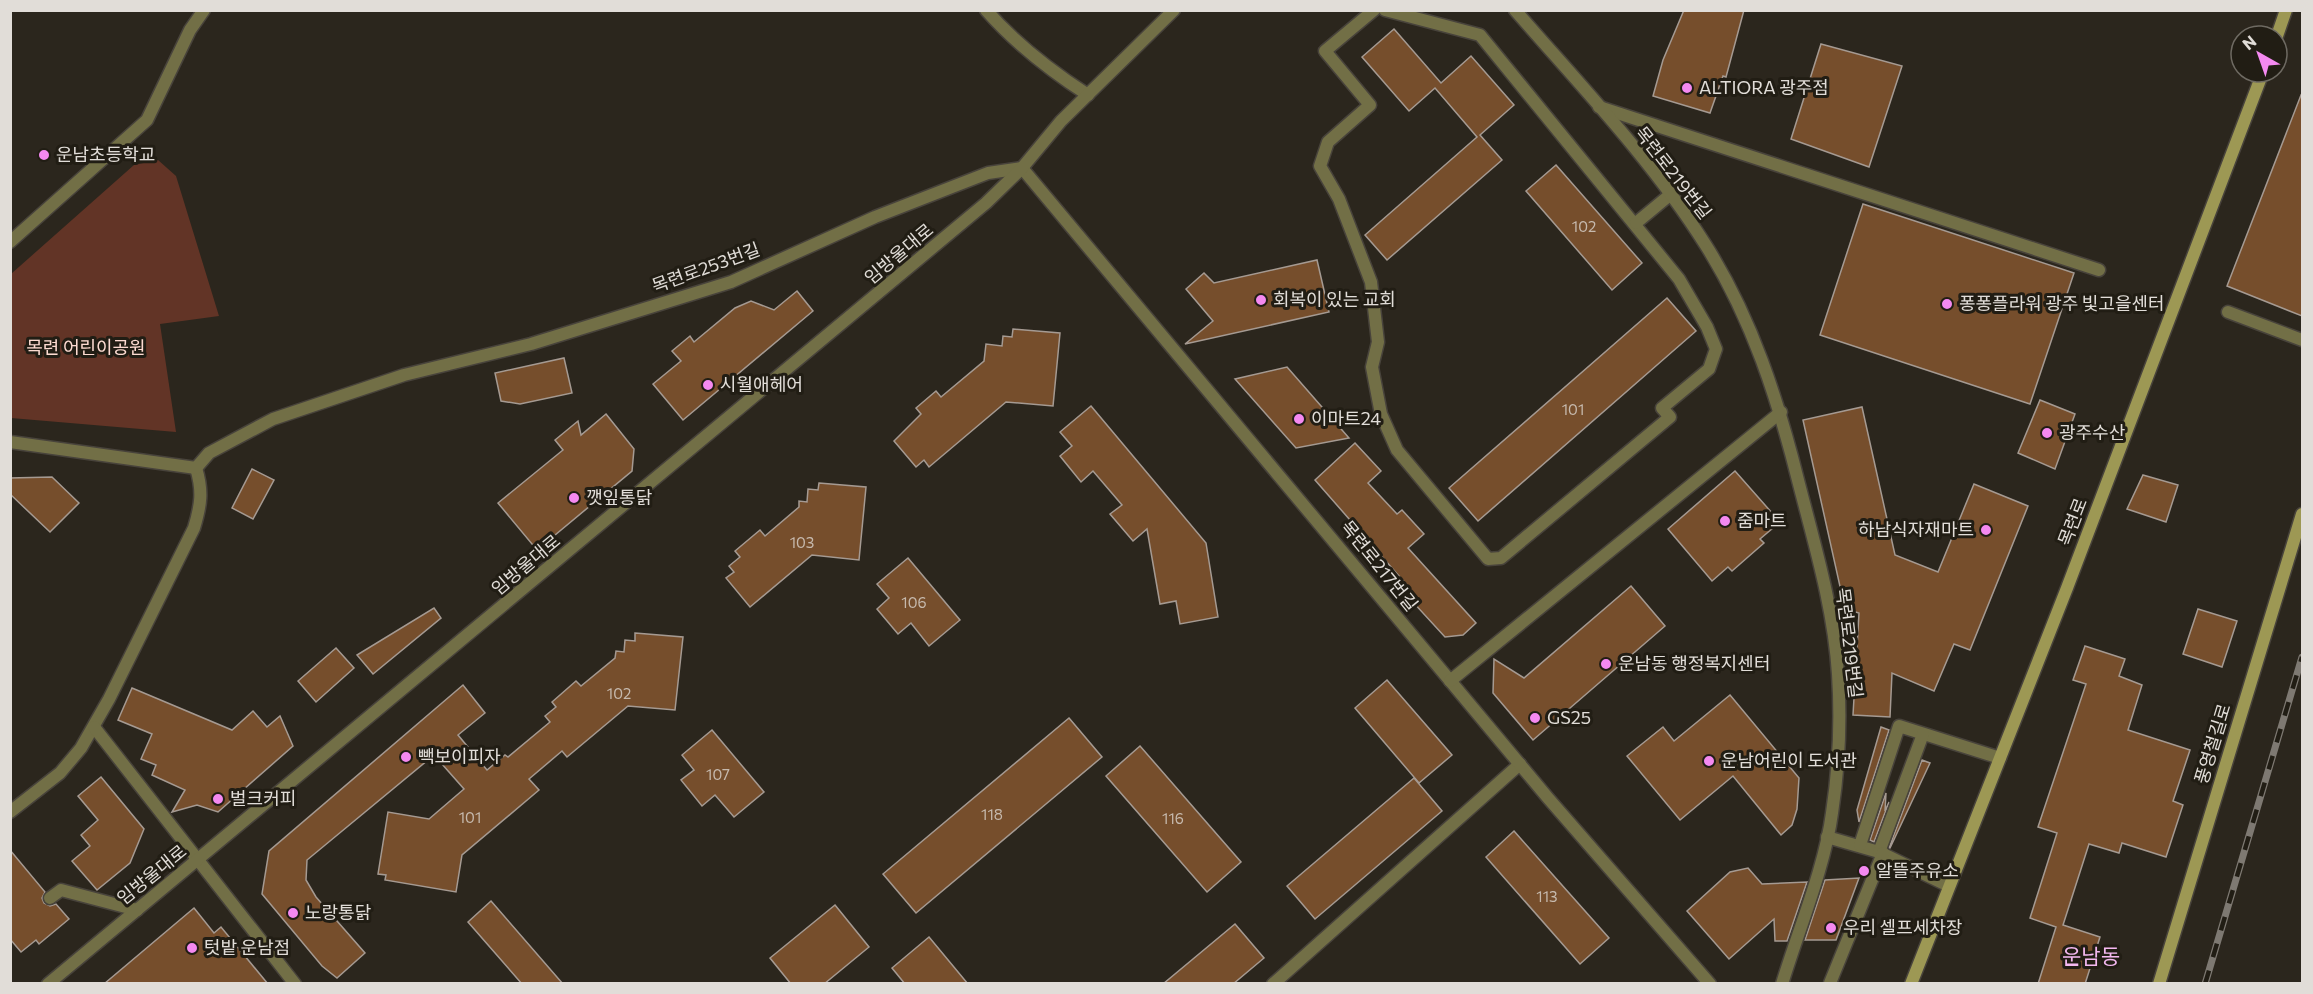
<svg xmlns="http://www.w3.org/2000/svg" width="2313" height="994" font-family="Commissioner,'Noto Sans KR',sans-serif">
<rect width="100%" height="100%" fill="#2b261d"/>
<!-- green -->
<path fill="#623426" d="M158,160L176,176L219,316L160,324L176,432L11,418V274L134,165Z"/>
<!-- building -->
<g fill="#764e2c" stroke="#a59a92" stroke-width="1.5">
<path d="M1684,10H1744L1726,77L1723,76L1710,113L1653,96L1663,60Z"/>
<path d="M1394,29L1441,83L1471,56L1514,105L1480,135L1502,160L1387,260L1365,235L1477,137L1435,88L1409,111L1362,57Z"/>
<path d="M1821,44L1902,66L1869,167L1791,139Z"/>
<path d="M2301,95L2302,96V316L2227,286Z"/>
<path d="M1556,165L1642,263L1612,290L1526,191Z"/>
<path d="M1863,204L2074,273L2030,404L1820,335Z"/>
<path d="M1317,260L1329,312L1185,344L1213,321L1186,289L1204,273L1214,283Z"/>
<path d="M797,291L813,311L683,420L653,384L681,361L672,351L690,336L694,342L735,308L751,301L774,310Z"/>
<path d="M1667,298L1696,331L1478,521L1449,488Z"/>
<path d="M1013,329L1060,333L1053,406L1006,402L929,467L924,460L916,467L894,441L921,414L916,408L936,391L941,397L984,361L986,344L1002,346L1003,336L1012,337Z"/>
<path d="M564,358L572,393L520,404L501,401L495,373Z"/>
<path d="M1287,367L1349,438L1296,448L1235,379Z"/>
<path d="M2040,400L2075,414L2055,469L2018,453Z"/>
<path d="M1091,406L1206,543L1218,617L1180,624L1176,601L1160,604L1147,529L1133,541L1110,514L1122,505L1093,471L1081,482L1060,456L1072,446L1060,432Z"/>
<path d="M1862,407L1895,555L1938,572L1974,484L2028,506L1970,650L1954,644L1934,691L1892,673L1890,717L1853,715L1859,613L1845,609L1803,420Z"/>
<path d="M606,414L634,449L632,471L537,550L498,503L563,450L555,440L578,421L581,435Z"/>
<path d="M1355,443L1381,471L1368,483L1397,514L1402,510L1424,534L1408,548L1476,623L1463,635L1445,637L1400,588L1406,584L1315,480Z"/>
<path d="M252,469L274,480L253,519L232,508Z"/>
<path d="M1735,471L1780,522L1760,539L1764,543L1732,571L1728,567L1712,581L1668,529Z"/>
<path d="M2143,475L2178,485L2166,522L2127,509Z"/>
<path d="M52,477L79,503L50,532L10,494V478Z"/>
<path d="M819,483L866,487L859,560L812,555L750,607L726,578L734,572L729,566L740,557L735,551L760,530L765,536L799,507V501L807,502L808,489L818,490Z"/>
<path d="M908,558L960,620L929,646L911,623L898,634L877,609L889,598L877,584Z"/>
<path d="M1631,586L1665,626L1533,740L1493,693L1494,659L1524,678Z"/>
<path d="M434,608L441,618L373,674L357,655Z"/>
<path d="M2198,609L2237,621L2222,667L2183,654Z"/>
<path d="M635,633L683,637L675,710L628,706L567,757L562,751L529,779L539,790L462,855L456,892L385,880L386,875L378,874L388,812L429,819L464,789L434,755L307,860L306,880L316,897L365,953L337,978L322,966L262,894L269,851L463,685L485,713L458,735L487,770L505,755L508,757L550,722L545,716L556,707L552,702L576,681L581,686L615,658L616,651L624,652L625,640L635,641Z"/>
<path d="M2085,646L2125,659L2119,676L2142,685L2128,730L2190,750L2173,801L2183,805L2166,857L2122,843L2119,853L2089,844L2063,925L2100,937L2085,984H2038L2056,927L2030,918L2057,833L2038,827L2086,684L2073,680Z"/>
<path d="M336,648L354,668L316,702L298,681Z"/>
<path d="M1387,680L1452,755L1419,783L1355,708Z"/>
<path d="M132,688L232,730L253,711L267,727L280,716L293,746L218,812L197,805L172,812L185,790L152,775L156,765L141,759L152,734L118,720Z"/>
<path d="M1730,695L1799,778L1797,809L1792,825L1781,835L1733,776L1680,820L1627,756L1663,727L1674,741Z"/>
<path d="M1069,718L1102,757L916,913L883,874Z"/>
<path d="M1881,727L1889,730L1859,822L1857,810Z"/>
<path d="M712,730L764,792L734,817L715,795L702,806L681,780L694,770L682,755Z"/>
<path d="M1140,746L1241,862L1207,892L1106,776Z"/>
<path d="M1922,760L1930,763L1890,848H1889Z"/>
<path d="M101,777L144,829L130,863L97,890L72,861L90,846L81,835L98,820L78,796Z"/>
<path d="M1414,778L1442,811L1315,919L1287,886Z"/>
<path d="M1886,793L1885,811L1889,802L1874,842L1870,840Z"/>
<path d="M1514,831L1609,938L1580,964L1486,857Z"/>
<path d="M10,850L45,892L42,898L44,903L50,906L56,904L69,919L39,944L36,940L21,952L10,939Z"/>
<path d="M1748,868L1762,884L1807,882L1787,941H1775L1774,919L1729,959L1687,911L1730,872Z"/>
<path d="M1859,878L1836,940H1805L1825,880Z"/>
<path d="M491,901L563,984H522L468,922Z"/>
<path d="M835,905L869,947L824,984H791L770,958Z"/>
<path d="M194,908L214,933L221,927L268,984H104Z"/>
<path d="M1235,924L1264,958L1233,984H1163Z"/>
<path d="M929,937L968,984H905L892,968Z"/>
</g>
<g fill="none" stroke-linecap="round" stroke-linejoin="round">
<defs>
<g id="lane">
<path d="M986,10C1015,43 1051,71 1088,95"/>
<path d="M1374,10L1325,51L1370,105L1328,142L1320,166L1339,199L1371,282L1378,342L1372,367L1381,414L1397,450L1488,559L1501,558L1670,417L1662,408L1709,369L1716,349L1707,327L1679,279L1480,35L1385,10"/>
<path d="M1599,107L2099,270"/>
<path d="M1636,223L1671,194"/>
<path d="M10,812L60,773L81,748L109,699L194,528C201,505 203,491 196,468"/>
<path d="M1827,837L1879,852L1949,886"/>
<path d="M1860,845L1899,726L2000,758"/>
<path d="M1879,852L1923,734"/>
<path d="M50,898L61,890L137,910"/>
<path d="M1830,983L1883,853"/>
<path d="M1273,984L1520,764"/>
</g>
<g id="street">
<path d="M1515,10C1581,86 1652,160 1705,244C1752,318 1778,400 1799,484C1815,546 1834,610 1838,674C1841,720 1839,767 1832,813C1825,867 1798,931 1782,984"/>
<path d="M1022,168L1548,798L1710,984"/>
<path d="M10,242L147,120L190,30L204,10"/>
<path d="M2228,312L2302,340"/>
<path d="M10,442L196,468L209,453L273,419L404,375L531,344L731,282L875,217L988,173L1022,168"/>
<path d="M1450,681L1781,412"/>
<path d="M94,727L295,984"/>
<path d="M48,984L986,203L1022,168L1061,121L1174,10"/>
</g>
<g id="secondary">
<path d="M2277,36L2286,10"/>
<path d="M1911,984L2067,588L2263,72"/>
<path d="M2159,984L2302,514"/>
</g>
</defs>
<!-- lane casing -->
<use href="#lane" stroke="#48433b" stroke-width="15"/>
<!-- street casing -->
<use href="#street" stroke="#48433b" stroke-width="15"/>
<!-- secondary casing -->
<use href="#secondary" stroke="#48433b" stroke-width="15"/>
<!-- lane -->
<use href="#lane" stroke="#726f46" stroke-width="12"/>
<!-- street -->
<use href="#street" stroke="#726f46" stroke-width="12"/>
<!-- secondary -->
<use href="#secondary" stroke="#9d9854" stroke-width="12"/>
<defs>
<path id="rail" d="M2205,984L2302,657"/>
</defs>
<!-- rail casing -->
<use href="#rail" stroke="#7e7972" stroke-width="7"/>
<!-- rail -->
<use href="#rail" stroke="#211d14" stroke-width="4.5" stroke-dasharray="14" stroke-linecap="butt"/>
</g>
<!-- markers -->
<g fill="#f489f0" stroke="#211d14" stroke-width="2">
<circle cx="1687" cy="88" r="6"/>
<circle cx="44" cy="155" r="6"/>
<circle cx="1261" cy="300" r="6"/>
<circle cx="1947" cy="304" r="6"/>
<circle cx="708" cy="385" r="6"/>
<circle cx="1299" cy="419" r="6"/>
<circle cx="2047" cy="433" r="6"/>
<circle cx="574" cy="498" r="6"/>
<circle cx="1725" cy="521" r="6"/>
<circle cx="1986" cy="530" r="6"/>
<circle cx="1606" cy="664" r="6"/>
<circle cx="1535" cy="718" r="6"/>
<circle cx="406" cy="757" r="6"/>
<circle cx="1709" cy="761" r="6"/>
<circle cx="218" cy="799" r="6"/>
<circle cx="1864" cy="871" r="6"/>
<circle cx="293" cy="913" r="6"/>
<circle cx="1831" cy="928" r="6"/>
<circle cx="192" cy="948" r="6"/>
</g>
<g text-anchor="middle" stroke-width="6" stroke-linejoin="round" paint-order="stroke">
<!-- number labels -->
<g font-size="15" fill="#c6b9ad">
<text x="1584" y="232">102</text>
<text x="1573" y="415">101</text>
<text x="802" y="548">103</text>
<text x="914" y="608">106</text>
<text x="619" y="699">102</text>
<text x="718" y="780">107</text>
<text x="992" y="820">118</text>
<text x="470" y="823">101</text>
<text x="1173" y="824">116</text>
<text x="1547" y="902">113</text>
</g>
<!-- poi labels -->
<g font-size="18" fill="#e1ddd8" stroke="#211d14" text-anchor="start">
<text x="1699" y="94">ALTIORA 광주점</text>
<text x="56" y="161">운남초등학교</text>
<text x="1273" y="306">회복이 있는 교회</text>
<text x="1959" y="310">퐁퐁플라워 광주 빛고을센터</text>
<text x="720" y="391">시월애헤어</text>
<text x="1311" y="425">이마트24</text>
<text x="2059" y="439">광주수산</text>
<text x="586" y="504">깻잎통닭</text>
<text x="1737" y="527">줌마트</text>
<text x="1974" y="536" text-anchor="end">하남식자재마트</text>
<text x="1618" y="670">운남동 행정복지센터</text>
<text x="1547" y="724">GS25</text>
<text x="418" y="763">빽보이피자</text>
<text x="1721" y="767">운남어린이 도서관</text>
<text x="230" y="805">벌크커피</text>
<text x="1876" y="877">알뜰주유소</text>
<text x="305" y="919">노랑통닭</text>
<text x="1843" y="934">우리 셀프세차장</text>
<text x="204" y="954">텃밭 운남점</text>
</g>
<!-- street labels -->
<g font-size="18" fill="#e1ddd8" stroke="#211d14">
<text transform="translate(1673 173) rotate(52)" y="6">목련로219번길</text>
<text transform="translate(899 254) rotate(-40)" y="6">임방울대로</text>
<text transform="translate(706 268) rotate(-20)" y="6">목련로253번길</text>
<text transform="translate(2073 522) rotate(-69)" y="6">목련로</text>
<text transform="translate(526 565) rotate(-40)" y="6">임방울대로</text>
<text transform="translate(1379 566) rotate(51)" y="6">목련로217번길</text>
<text transform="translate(1849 643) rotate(83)" y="6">목련로219번길</text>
<text transform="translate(2213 744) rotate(-73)" y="6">풍영철길로</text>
<text transform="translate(152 875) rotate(-39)" y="6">임방울대로</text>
</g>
<!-- park labels -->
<g font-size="18" fill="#fddbd1" stroke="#211d14">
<text x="86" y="354">목련 어린이공원</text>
</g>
<!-- quarter labels -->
<g font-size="21" fill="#f4b8f0" stroke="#211d14">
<text x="2091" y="964">운남동</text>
</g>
</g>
<!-- border -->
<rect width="2313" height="994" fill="none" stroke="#e1ddd8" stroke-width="24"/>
<!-- north arrow -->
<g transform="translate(2259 54) rotate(320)"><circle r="28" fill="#211d14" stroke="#6e6a62" stroke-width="1.5"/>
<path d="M0-4.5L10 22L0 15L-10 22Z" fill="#f489f0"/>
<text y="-9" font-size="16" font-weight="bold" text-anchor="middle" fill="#e1ddd8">N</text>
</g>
</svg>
